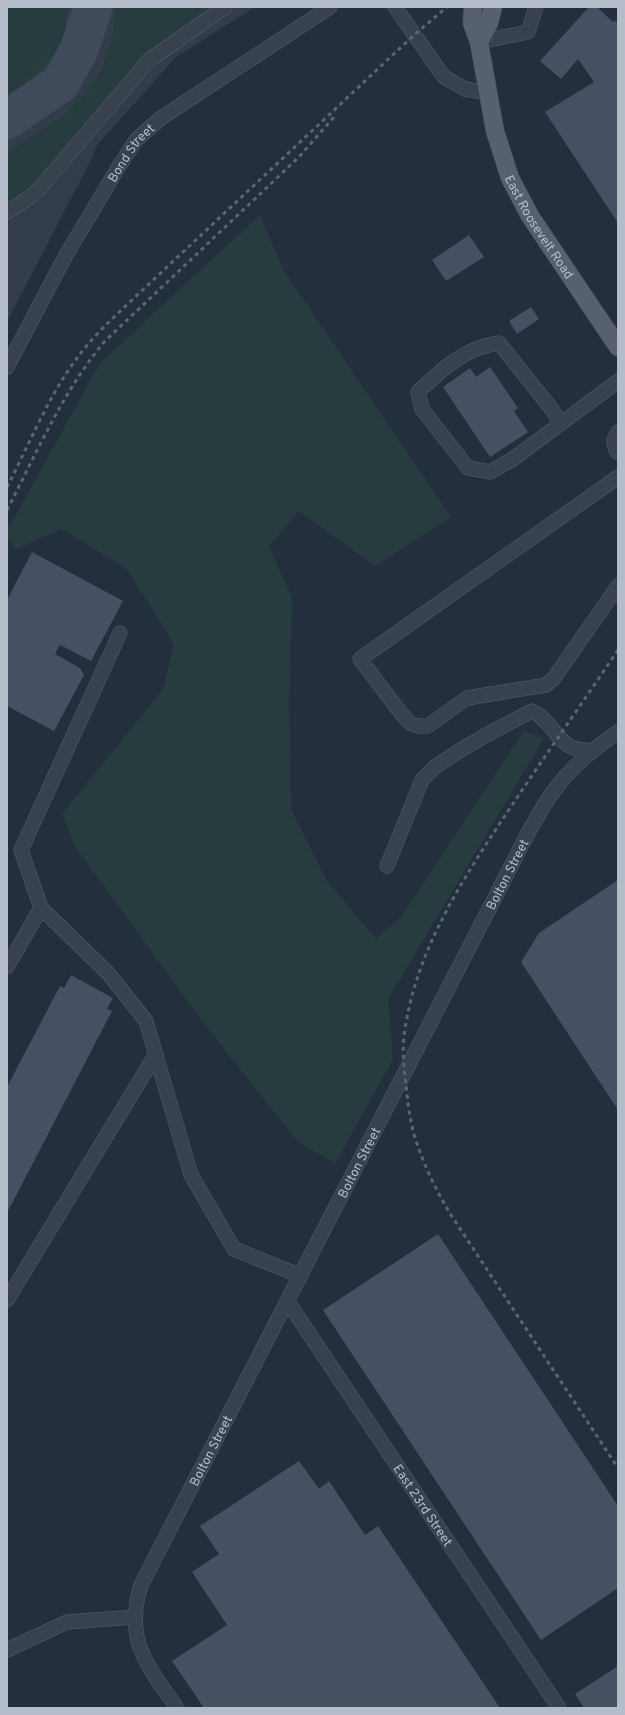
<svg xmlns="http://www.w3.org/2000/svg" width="625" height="1715" font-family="Overpass,sans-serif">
<rect width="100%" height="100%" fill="#242f3e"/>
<!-- airport -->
<path fill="#323c4b" d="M7,7H255L176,57L97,145L92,158L7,322Z"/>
<!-- green -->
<g fill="#263c3f">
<path d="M7,7H67C67,53 42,72 7,95Z"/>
<path d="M115,7H211L149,50L37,180L24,193L7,204V153C52,123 94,103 110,46C113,34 116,20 115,7Z"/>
<path d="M260,215L284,271L451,517L375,566L299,511L269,546L292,598L289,704L291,809L327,881L376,939L401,917L524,731L544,738L388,999L393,1060L335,1163L297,1141L200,1018L74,845L62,814L163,689L174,644L127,569L62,529L16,549L7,537V531L100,363Z"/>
</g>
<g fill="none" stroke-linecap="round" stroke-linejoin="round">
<!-- taxiway -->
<path stroke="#3f4a5a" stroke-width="39" d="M7,120L61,83L79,50L93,7"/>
</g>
<!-- building -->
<g fill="#455162">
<path d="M589,7H597L613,22L615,20L618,25V223L545,112L594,82L578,59L561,79L540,61Z"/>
<path d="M469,235L484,257L446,281L432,260Z"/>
<path d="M531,307L539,319L517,334L509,321Z"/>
<path d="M490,367L518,408L514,411L528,432L490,457L443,387L470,368L476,377Z"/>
<path d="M32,552L123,601L91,661L60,645L55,654L80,668L84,675L54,731L7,706V600Z"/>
<path d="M618,880V1110L521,962L539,933Z"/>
<path d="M71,975L113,998L107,1009L112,1011L7,1213V1087L60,986L64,988Z"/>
<path d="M438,1234L618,1506V1588L541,1640L323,1310Z"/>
<path d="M299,1461L319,1489L329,1481L365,1535L378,1526L500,1708H204L172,1661L227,1625L192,1572L219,1554L200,1526Z"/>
<path d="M618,1666V1708H584L575,1694Z"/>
</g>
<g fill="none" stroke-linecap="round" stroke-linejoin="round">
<defs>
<g id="minor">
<path d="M395,7L444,77L465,89L488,93"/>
<path d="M479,42L528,32L536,7"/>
<path d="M7,212L30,197L41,187L148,61L225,7"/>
<path id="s1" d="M7,367L66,255L118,168L136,140L161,118L330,7"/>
<path d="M561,423L550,407L499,343C466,347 441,370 418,392L422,409L468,468L490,472L513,459L618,381"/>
<path d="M618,432C612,440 613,446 618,453"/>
<path d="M618,477L360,659L400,712L410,723L418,726H428L467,698L546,685L554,678L618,586"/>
<path d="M387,866L422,780L435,767L459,751L488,734L532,711C557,723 557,754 593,750"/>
<path d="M41,908L21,850L120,633"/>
<path d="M7,967L41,908L108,973L146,1021L191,1175L234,1249L301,1276"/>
<path d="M7,1300L156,1054"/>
<path id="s2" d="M288,1302L559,1708"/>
<path d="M7,1650L67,1622L134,1617"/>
<path id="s3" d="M177,1708C147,1665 124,1640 141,1585L527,835C536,819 545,802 556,788C573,765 595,748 618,732"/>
</g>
<g id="major">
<path id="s4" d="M473,7L472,23L479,42L495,131L510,178L530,216L618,347"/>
<path d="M479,42L489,23L493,7"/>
</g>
</defs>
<!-- minor casing -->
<use href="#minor" stroke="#565f6c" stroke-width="15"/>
<!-- major casing -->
<use href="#major" stroke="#414a57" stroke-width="19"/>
<!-- minor -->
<use href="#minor" stroke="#38414e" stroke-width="14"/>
<!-- major -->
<use href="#major" stroke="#56606e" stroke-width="18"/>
<!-- rail -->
<g stroke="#5a6575" stroke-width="3" stroke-dasharray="4 4" stroke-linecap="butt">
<path d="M7,487C28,447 48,397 75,361C91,338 112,319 133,299L414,35L447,7"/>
<path d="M7,510C37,452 63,391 105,341L299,157L334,117"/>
<path d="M618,650C583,702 547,753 512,805C465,876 415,949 404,1036C402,1052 404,1069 406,1084C408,1107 411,1130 420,1152C428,1174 439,1195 451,1215L618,1468"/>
</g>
</g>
<g text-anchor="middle" stroke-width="3" stroke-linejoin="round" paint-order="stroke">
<!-- street labels -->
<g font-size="13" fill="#b4bcc9" stroke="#1d2633">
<text dy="5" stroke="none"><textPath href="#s1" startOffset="248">Bond Street</textPath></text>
<text dy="5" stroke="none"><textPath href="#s4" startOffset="233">East Roosevelt Road</textPath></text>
<text dy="5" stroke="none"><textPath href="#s3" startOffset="934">Bolton Street</textPath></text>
<text dy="5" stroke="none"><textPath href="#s3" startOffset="610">Bolton Street</textPath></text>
<text dy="5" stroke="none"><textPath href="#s3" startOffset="286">Bolton Street</textPath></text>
<text dy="5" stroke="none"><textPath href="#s2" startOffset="244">East 23rd Street</textPath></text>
</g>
</g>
<!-- border -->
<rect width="625" height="1715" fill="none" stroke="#b4bcc9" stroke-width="16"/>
</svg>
